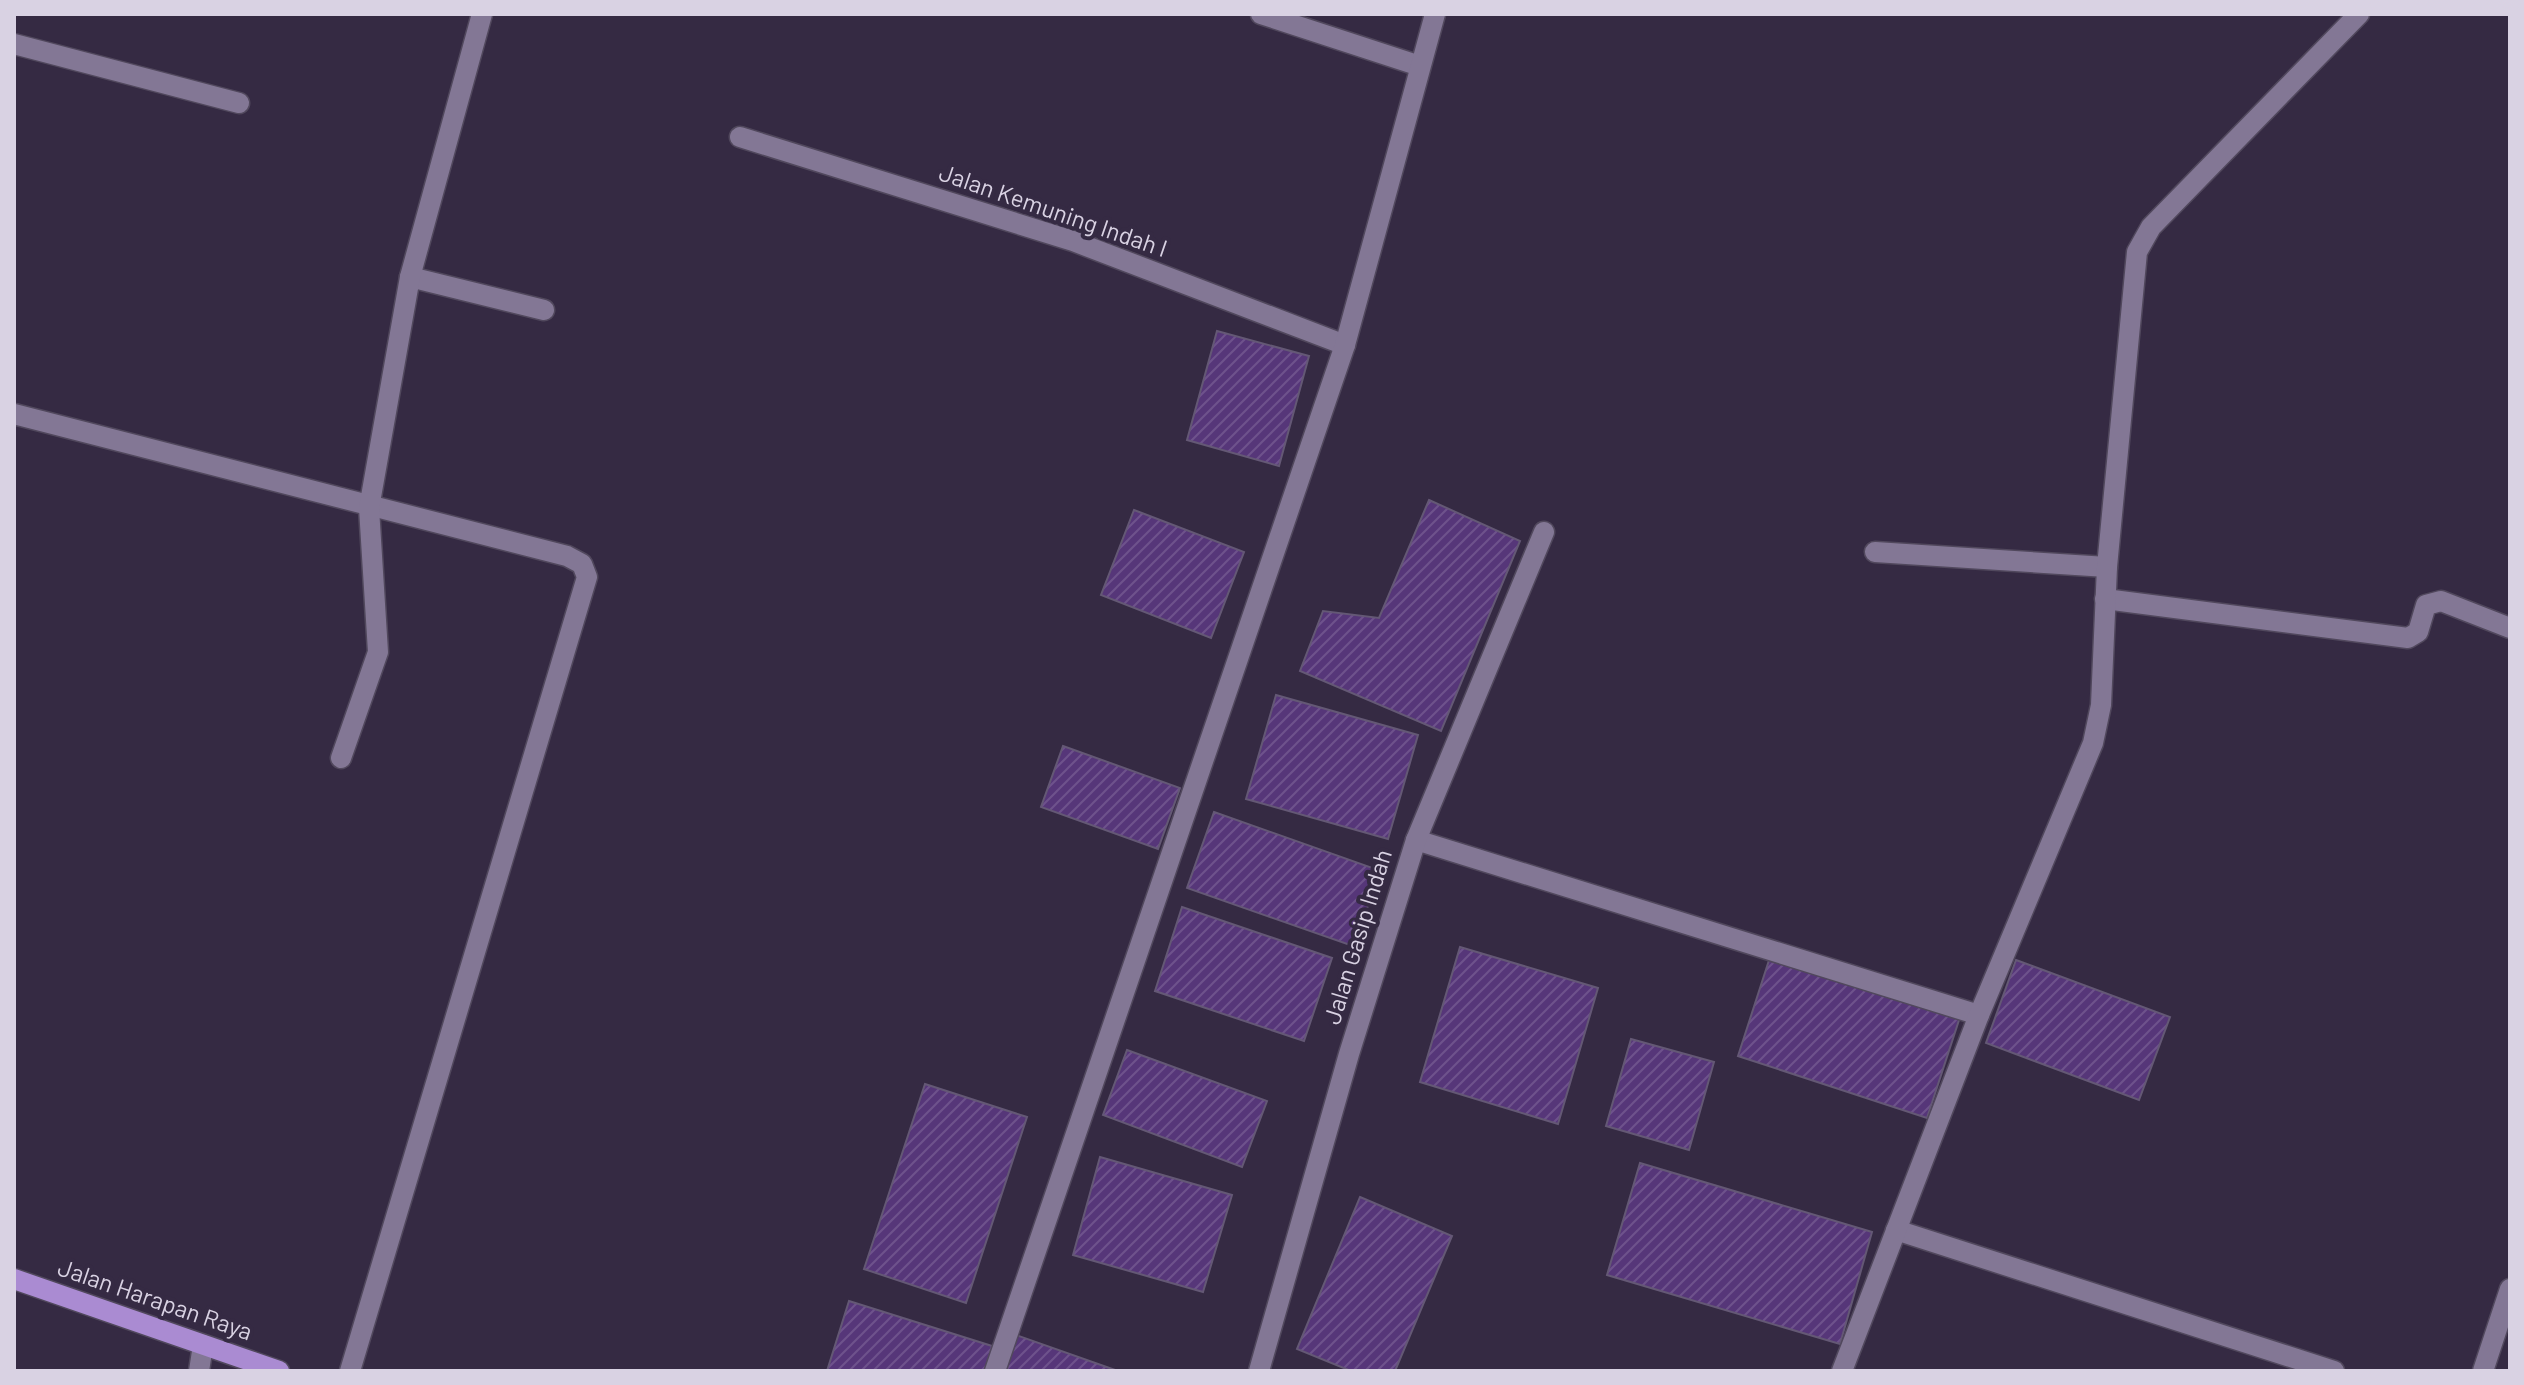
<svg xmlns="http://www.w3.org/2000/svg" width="2524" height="1385" font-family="Barlow,sans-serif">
<defs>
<pattern id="building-hatch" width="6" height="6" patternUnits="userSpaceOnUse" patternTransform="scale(2)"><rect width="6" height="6" fill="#563679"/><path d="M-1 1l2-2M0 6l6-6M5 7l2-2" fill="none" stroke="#6e528c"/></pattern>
</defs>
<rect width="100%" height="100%" fill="#352a43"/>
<!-- building -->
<g fill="url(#building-hatch)" stroke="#645875" stroke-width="2">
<path d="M1217,331L1309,356L1279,466L1187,440Z"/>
<path d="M1429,500L1520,541L1441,731L1300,671L1323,611L1379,618Z"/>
<path d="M1134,510L1244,552L1211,638L1101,595Z"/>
<path d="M1276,695L1418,735L1388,839L1246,799Z"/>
<path d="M1063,746L1180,788L1158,849L1041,807Z"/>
<path d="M1214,812L1381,871L1353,946L1187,888Z"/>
<path d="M1182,907L1332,958L1304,1041L1155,991Z"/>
<path d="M1460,947L1598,988L1558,1124L1420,1082Z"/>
<path d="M1772,951L1961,1014L1927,1118L1738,1056Z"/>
<path d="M2016,960L2170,1017L2139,1100L1986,1043Z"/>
<path d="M1631,1039L1714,1062L1689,1150L1606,1126Z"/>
<path d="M1127,1050L1267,1101L1242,1167L1103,1115Z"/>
<path d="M925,1084L1027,1117L966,1303L864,1269Z"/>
<path d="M1100,1157L1232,1195L1203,1292L1073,1255Z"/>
<path d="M1640,1163L1872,1232L1840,1344L1607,1275Z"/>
<path d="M1360,1197L1452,1236L1395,1371H1351L1297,1349Z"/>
<path d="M849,1301L992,1346L985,1371H827Z"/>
<path d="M1013,1334L1118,1371H1000Z"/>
</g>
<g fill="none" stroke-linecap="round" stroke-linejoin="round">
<defs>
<g id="minor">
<path d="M1261,14L1420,66"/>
<path d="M14,44L239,103"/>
<path d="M740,137L1073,241L1345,345"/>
<path d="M410,277L544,310"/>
<path d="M14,414L567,556L582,564L587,577L350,1371"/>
<path d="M1875,552L2107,567"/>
<path d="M2105,599L2408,638L2418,632L2426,605L2441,601L2510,628"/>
<path d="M341,758L378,652L369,508L410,277L482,14"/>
<path d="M1416,840L1979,1015"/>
<path d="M1896,1230L2334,1371"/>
<path d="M199,1371L203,1345"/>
<path d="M995,1371L1345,345L1435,14"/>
<path d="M1259,1371L1349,1054L1416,840L1544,532"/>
<path d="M1842,1371L1979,1015L2093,743L2101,705L2107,567L2137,252L2151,227L2359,14"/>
<path d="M2483,1371L2510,1289"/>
</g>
<path id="major" d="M14,1279L279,1371"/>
</defs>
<!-- minor casing -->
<use href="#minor" stroke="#51485d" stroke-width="23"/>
<!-- major casing -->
<use href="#major" stroke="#51485d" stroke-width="23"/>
<!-- minor -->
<use href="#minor" stroke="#837795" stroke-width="20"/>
<!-- major -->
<use href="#major" stroke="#aa8bd2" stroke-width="20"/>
</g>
<g text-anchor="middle" stroke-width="8" stroke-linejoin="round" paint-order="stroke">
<!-- street labels -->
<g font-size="24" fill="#d9d2e3" stroke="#352a43">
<text transform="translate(1053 211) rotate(19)" y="8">Jalan Kemuning Indah I</text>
<text transform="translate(1358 937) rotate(-73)" y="8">Jalan Gasip Indah</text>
<text transform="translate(155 1300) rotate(19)" y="8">Jalan Harapan Raya</text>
</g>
</g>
<!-- border -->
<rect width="2524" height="1385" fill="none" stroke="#d9d2e3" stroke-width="32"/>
</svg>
